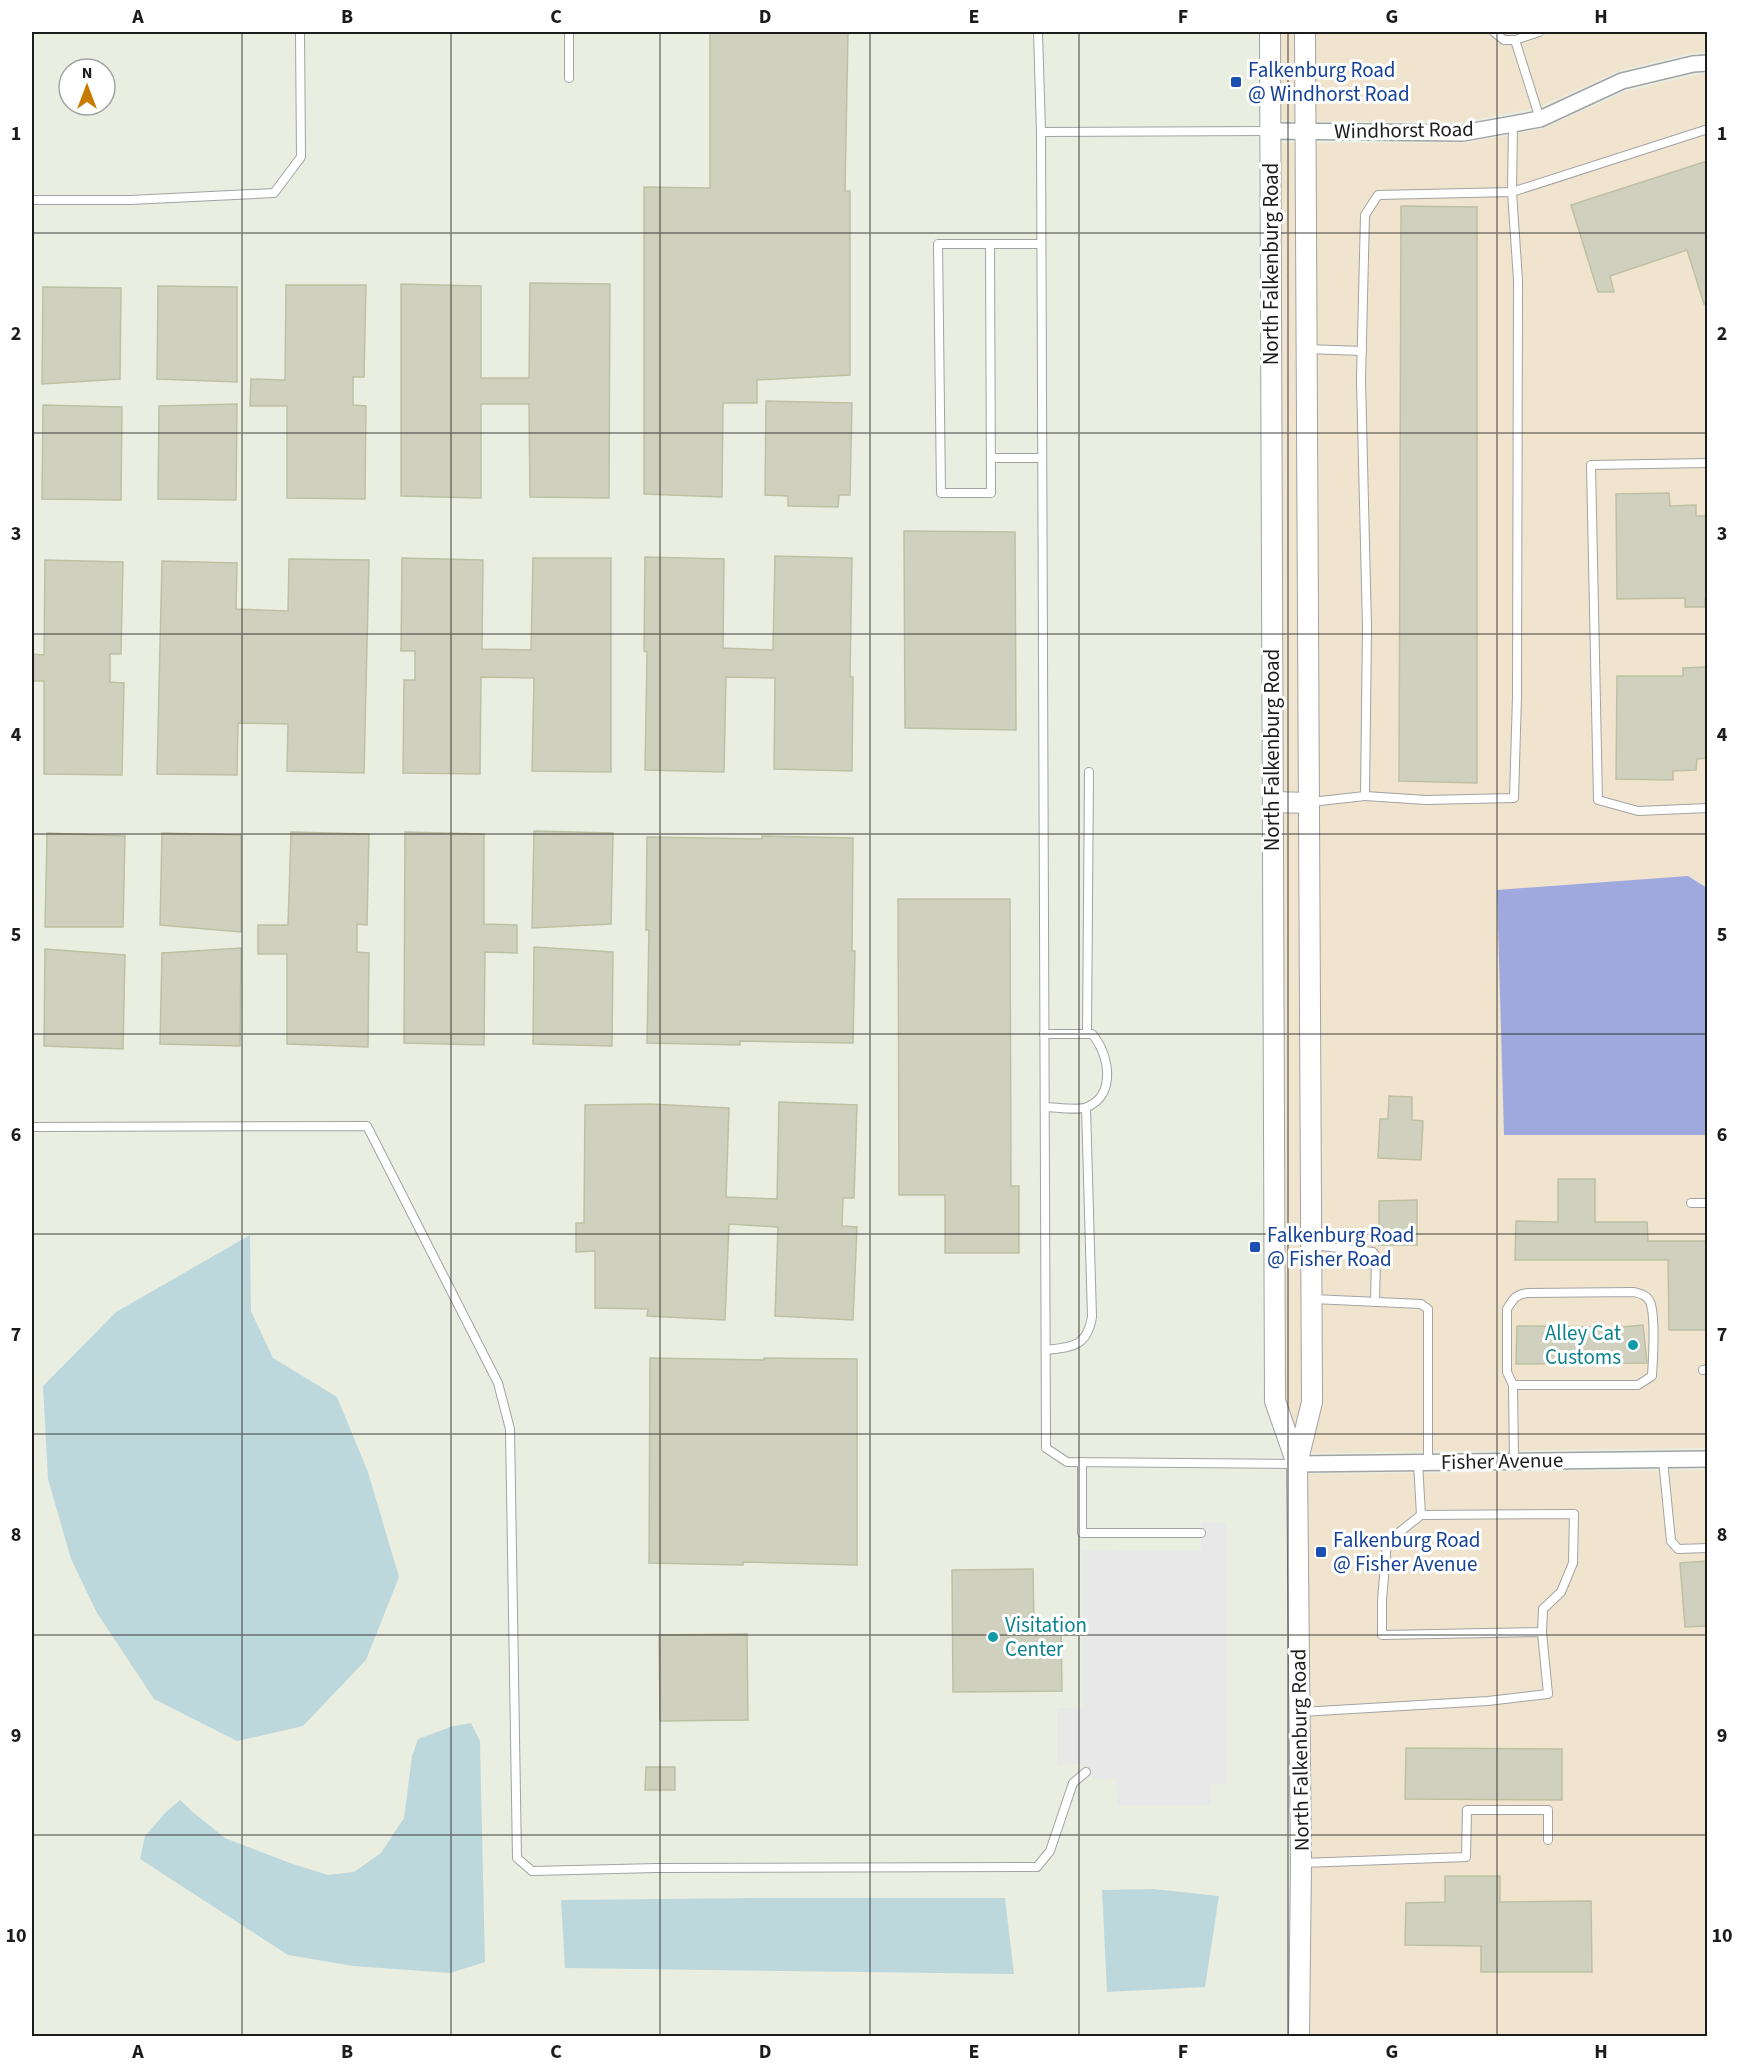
<svg xmlns="http://www.w3.org/2000/svg" width="1739" height="2068" font-family="'Source Sans 3',sans-serif">
<rect width="100%" height="100%" fill="#eaeee1"/>
<!-- commercial -->
<g fill="#f0e4ce">
<path d="M1279,32H1295V121L1280,120Z"/>
<path d="M1315,32H1707V52L1691,53L1618,71L1537,108L1463,122L1315,121Z"/>
<path d="M1707,74V888L1688,876L1504,1135H1707V1448L1309,1453L1315,143H1465L1542,129L1625,92L1695,75Z"/>
<path d="M1280,143H1295L1299,792L1282,791Z"/>
<path d="M1282,813L1299,814L1302,1401L1295,1429L1285,1399Z"/>
<path d="M1707,1470V2036H1308L1306,1474Z"/>
</g>
<!-- wetland -->
<g fill="#bdd8dd">
<path d="M250,1235L251,1311L273,1358L337,1397L368,1472L399,1577L366,1660L303,1726L237,1741L154,1699L97,1613L71,1559L48,1479L43,1386L116,1312Z"/>
<path d="M471,1723L480,1741L485,1962L450,1973L353,1966L288,1955L140,1859L145,1836L166,1812L180,1800L195,1814L225,1838L290,1863L328,1875L354,1872L381,1853L404,1818L412,1756L418,1739L453,1726Z"/>
<path d="M1153,1889L1219,1896L1205,1987L1107,1992L1102,1890Z"/>
<path d="M756,1898H1005L1014,1974L565,1968L561,1900Z"/>
</g>
<!-- parking -->
<path fill="#e8e8e8" d="M1201,1523H1226L1227,1784H1211V1805H1117L1116,1779H1097L1088,1775L1083,1764L1057,1765V1708L1083,1707L1082,1550L1201,1551Z"/>
<!-- water -->
<path fill="#9fa9de" d="M1688,876L1707,888V1135H1504L1497,890Z"/>
<!-- building -->
<g fill="#cfd0be" stroke="#bec0a3" stroke-width="1.5">
<path d="M710,32H848L845,191H850V375L757,380V403H723L722,497L644,494V187L710,188Z"/>
<path d="M1707,161V303L1704,304L1687,250L1610,276L1614,292H1598L1571,205Z"/>
<path d="M1401,206L1477,207V783L1399,781Z"/>
<path d="M530,283L610,284L609,498L530,497L529,404H481V498L401,496V284L481,286V378H529Z"/>
<path d="M286,285H366L364,377H353V405L366,406L365,499L287,498V406H250L251,379L285,380Z"/>
<path d="M158,286L237,287V382L157,379Z"/>
<path d="M43,287L121,288L120,379L42,384Z"/>
<path d="M766,401L852,403L850,495H839L838,507L788,506V496L765,495Z"/>
<path d="M237,404L236,500L158,499L159,406Z"/>
<path d="M43,405L122,407L121,500L42,499Z"/>
<path d="M1669,493L1670,506L1696,505V516H1707V599H1705V607H1685V598L1617,599L1616,494Z"/>
<path d="M904,531L1015,532L1016,730L905,728Z"/>
<path d="M775,556L852,558L850,677H853L852,771L774,769L775,678L726,677L724,772L645,770L647,652L644,651L645,557L724,559L723,648L773,650Z"/>
<path d="M402,558L483,560L482,649L531,650L533,558H611V772L532,771L534,678L481,677L480,774L403,773L404,680H415V651H401Z"/>
<path d="M289,559L369,560L364,773L287,771L288,724L238,723L237,775L157,774L162,561L237,563L236,609L288,611Z"/>
<path d="M45,560L123,562L121,654H110V682L124,683L122,775L44,774V681H32V654L44,655Z"/>
<path d="M1706,667L1707,758L1697,759L1696,770L1673,771V780L1616,779L1617,676H1683V668Z"/>
<path d="M534,831L613,833L611,924L532,928Z"/>
<path d="M291,832L369,834L367,925L357,924V952L369,953L368,1047L287,1044V954H258V925H288Z"/>
<path d="M405,832L484,834V924L517,925V953L485,952L484,1045L404,1043Z"/>
<path d="M47,833L125,836L123,927H45Z"/>
<path d="M162,833L241,835V932L160,925Z"/>
<path d="M762,836L853,838L852,951H855L853,1043L740,1041V1045L647,1043L649,930H646L647,837L762,839Z"/>
<path d="M898,899H1010L1011,1186H1019V1253H945V1195H899Z"/>
<path d="M534,947L613,952L612,1046L533,1044Z"/>
<path d="M241,948L240,1046L160,1044L162,953Z"/>
<path d="M45,949L125,955L123,1049L44,1046Z"/>
<path d="M1389,1096L1412,1097V1120L1423,1121L1421,1160L1378,1158L1380,1119H1388Z"/>
<path d="M779,1102L857,1105L854,1198H843L842,1226L857,1227L853,1320L775,1316L778,1227L729,1224L725,1320L647,1316L648,1309L595,1308V1251L576,1252V1223H584L585,1105L650,1104L729,1108L726,1197L777,1199Z"/>
<path d="M1558,1179H1595V1222H1647L1648,1241H1707V1330H1669L1668,1260H1515L1516,1221L1558,1222Z"/>
<path d="M1417,1200V1245H1379V1201Z"/>
<path d="M1643,1325L1647,1363L1516,1364L1517,1326L1621,1327Z"/>
<path d="M650,1358L764,1360V1358L857,1359V1565L743,1562V1565L649,1563Z"/>
<path d="M1707,1561V1626L1685,1627L1680,1563Z"/>
<path d="M1033,1569L1034,1623H1061L1062,1691L953,1692L952,1570Z"/>
<path d="M747,1634L748,1720L660,1721L659,1635Z"/>
<path d="M1406,1748L1562,1749V1800L1405,1799Z"/>
<path d="M646,1767H675V1790H645Z"/>
<path d="M1445,1876H1500V1902L1591,1901L1592,1972H1481V1946L1405,1945L1406,1903L1445,1902Z"/>
</g>
<g fill="none" stroke-linecap="round" stroke-linejoin="round">
<defs>
<g id="service">
<path d="M569,32V78"/>
<path d="M1038,32L1041,132"/>
<path d="M1494,32L1504,40H1515L1540,119"/>
<path d="M1515,40L1539,32"/>
<path d="M1270,131L1041,132L1046,1448L1067,1462L1295,1464"/>
<path d="M32,200H130L274,193L301,157L300,32"/>
<path d="M990,244L991,493H941L938,244H1041"/>
<path d="M1306,349L1362,351"/>
<path d="M991,458H1042"/>
<path d="M1708,463L1591,465L1598,800L1638,811L1708,808"/>
<path d="M1365,796L1426,800L1514,798L1517,697L1518,280L1512,192L1708,129"/>
<path d="M1311,802L1365,796L1367,627L1361,380L1365,215L1378,195L1512,192L1513,124"/>
<path d="M1044,1034H1092C1109,1053 1117,1095 1087,1107C1079,1111 1055,1107 1045,1107"/>
<path d="M1087,1034L1089,772"/>
<path d="M32,1127L367,1126L498,1383L510,1429L517,1858L532,1871L657,1868L1037,1867L1050,1851L1073,1783L1086,1772"/>
<path d="M1691,1203H1708"/>
<path d="M1313,1245L1373,1252L1376,1257L1375,1302"/>
<path d="M1313,1299L1421,1304L1428,1309V1462"/>
<path d="M1046,1350C1072,1347 1087,1347 1092,1317L1086,1108"/>
<path d="M1703,1370L1708,1369"/>
<path d="M1513,1385H1638L1652,1376C1653,1360 1656,1316 1650,1302C1647,1295 1641,1294 1634,1292L1528,1293C1516,1294 1513,1299 1507,1309V1372L1513,1385L1514,1461"/>
<path d="M1663,1460L1671,1541L1678,1549L1708,1548"/>
<path d="M1082,1462V1533H1201"/>
<path d="M1418,1463L1421,1515"/>
<path d="M1301,1712L1488,1701L1548,1694L1542,1632L1543,1609L1561,1592L1573,1563L1574,1514L1421,1515L1387,1542L1382,1600V1635L1542,1632"/>
<path d="M1302,1863L1466,1857L1467,1810H1548V1840"/>
</g>
<g id="minor">
<path d="M1270,131L1463,133L1540,119L1622,81L1693,64L1708,63"/>
<path d="M1297,1464L1708,1459"/>
</g>
<g id="tertiary">
<path d="M1270,32L1275,1401L1297,1464"/>
<path d="M1273,802L1309,803"/>
<path d="M1299,2036L1301,1863L1297,1464L1312,1402L1305,32"/>
</g>
</defs>
<!-- service casing -->
<use href="#service" stroke="#a3a3a3" stroke-width="10"/>
<!-- minor casing -->
<use href="#minor" stroke="#a3a3a3" stroke-width="18"/>
<!-- tertiary casing -->
<use href="#tertiary" stroke="#a3a3a3" stroke-width="22"/>
<!-- service -->
<use href="#service" stroke="#fff" stroke-width="8"/>
<!-- minor -->
<use href="#minor" stroke="#fff" stroke-width="15"/>
<!-- tertiary -->
<use href="#tertiary" stroke="#fff" stroke-width="20"/>
</g>
<!-- grid -->
<path fill="none" stroke="#1c1c1c" stroke-width="1.5" stroke-opacity="0.55" d="M242,32V2036M451,32V2036M660,32V2036M870,32V2036M1079,32V2036M1288,32V2036M1497,32V2036M32,233H1708M32,433H1708M32,634H1708M32,834H1708M32,1034H1708M32,1234H1708M32,1434H1708M32,1635H1708M32,1835H1708"/>
<!-- markers -->
<g fill="#1a4fb4" stroke="#fff" stroke-width="2">
<rect x="1230" y="76" width="12" height="12" rx="3"/>
<rect x="1249" y="1241" width="12" height="12" rx="3"/>
<rect x="1315" y="1546" width="12" height="12" rx="3"/>
</g>
<g fill="#0f9aa8" stroke="#fff" stroke-width="2">
<circle cx="1633" cy="1345" r="6"/>
<circle cx="993" cy="1637" r="6"/>
</g>
<g text-anchor="middle" stroke-width="6" stroke-linejoin="round" paint-order="stroke">
<!-- transit labels -->
<g font-size="21" fill="#164399" stroke="#fff" text-anchor="start">
<text x="1248" y="77">Falkenburg Road<tspan x="1248" dy="24">@ Windhorst Road</tspan></text>
<text x="1267" y="1242">Falkenburg Road<tspan x="1267" dy="24">@ Fisher Road</tspan></text>
<text x="1333" y="1547">Falkenburg Road<tspan x="1333" dy="24">@ Fisher Avenue</tspan></text>
</g>
<!-- street labels -->
<g font-size="21" fill="#1c1c1c" stroke="#fff">
<text transform="translate(1404 130) rotate(-1)" y="7">Windhorst Road</text>
<text transform="translate(1271 264) rotate(-90)" y="7">North Falkenburg Road</text>
<text transform="translate(1272 750) rotate(-90)" y="7">North Falkenburg Road</text>
<text transform="translate(1502 1461) rotate(-1)" y="7">Fisher Avenue</text>
<text transform="translate(1300 1750) rotate(-91)" y="7">North Falkenburg Road</text>
</g>
<!-- culture labels -->
<g font-size="21" fill="#0d838f" stroke="#fff" text-anchor="end">
<text x="1621" y="1340">Alley Cat<tspan x="1621" dy="24">Customs</tspan></text>
<text x="1005" y="1632" text-anchor="start">Visitation<tspan x="1005" dy="24">Center</tspan></text>
</g>
</g>
<!-- border -->
<rect width="1739" height="2068" fill="none" stroke="#ffffff" stroke-width="66"/>
<!-- north arrow -->
<g transform="translate(87 87)"><circle r="28" fill="#ffffff" stroke="#a4a4a4" stroke-width="1.5"/>
<path d="M0-4.5L10 22L0 15L-10 22Z" fill="#c77a00"/>
<text y="-9" font-size="16" font-weight="bold" text-anchor="middle" fill="#1c1c1c">N</text>
</g>
<rect x="33" y="33" width="1673" height="2002" fill="none" stroke="#1c1c1c" stroke-width="2"/>
<g font-size="20" text-anchor="middle" font-weight="bold" fill="#1c1c1c">
<text x="138" y="23">A</text>
<text x="347" y="23">B</text>
<text x="556" y="23">C</text>
<text x="765" y="23">D</text>
<text x="974" y="23">E</text>
<text x="1183" y="23">F</text>
<text x="1392" y="23">G</text>
<text x="1601" y="23">H</text>
<text x="16" y="140">1</text>
<text x="1722" y="140">1</text>
<text x="16" y="340">2</text>
<text x="1722" y="340">2</text>
<text x="16" y="540">3</text>
<text x="1722" y="540">3</text>
<text x="16" y="741">4</text>
<text x="1722" y="741">4</text>
<text x="16" y="941">5</text>
<text x="1722" y="941">5</text>
<text x="16" y="1141">6</text>
<text x="1722" y="1141">6</text>
<text x="16" y="1341">7</text>
<text x="1722" y="1341">7</text>
<text x="16" y="1541">8</text>
<text x="1722" y="1541">8</text>
<text x="16" y="1742">9</text>
<text x="1722" y="1742">9</text>
<text x="16" y="1942">10</text>
<text x="1722" y="1942">10</text>
<text x="138" y="2058">A</text>
<text x="347" y="2058">B</text>
<text x="556" y="2058">C</text>
<text x="765" y="2058">D</text>
<text x="974" y="2058">E</text>
<text x="1183" y="2058">F</text>
<text x="1392" y="2058">G</text>
<text x="1601" y="2058">H</text>
</g>
</svg>
